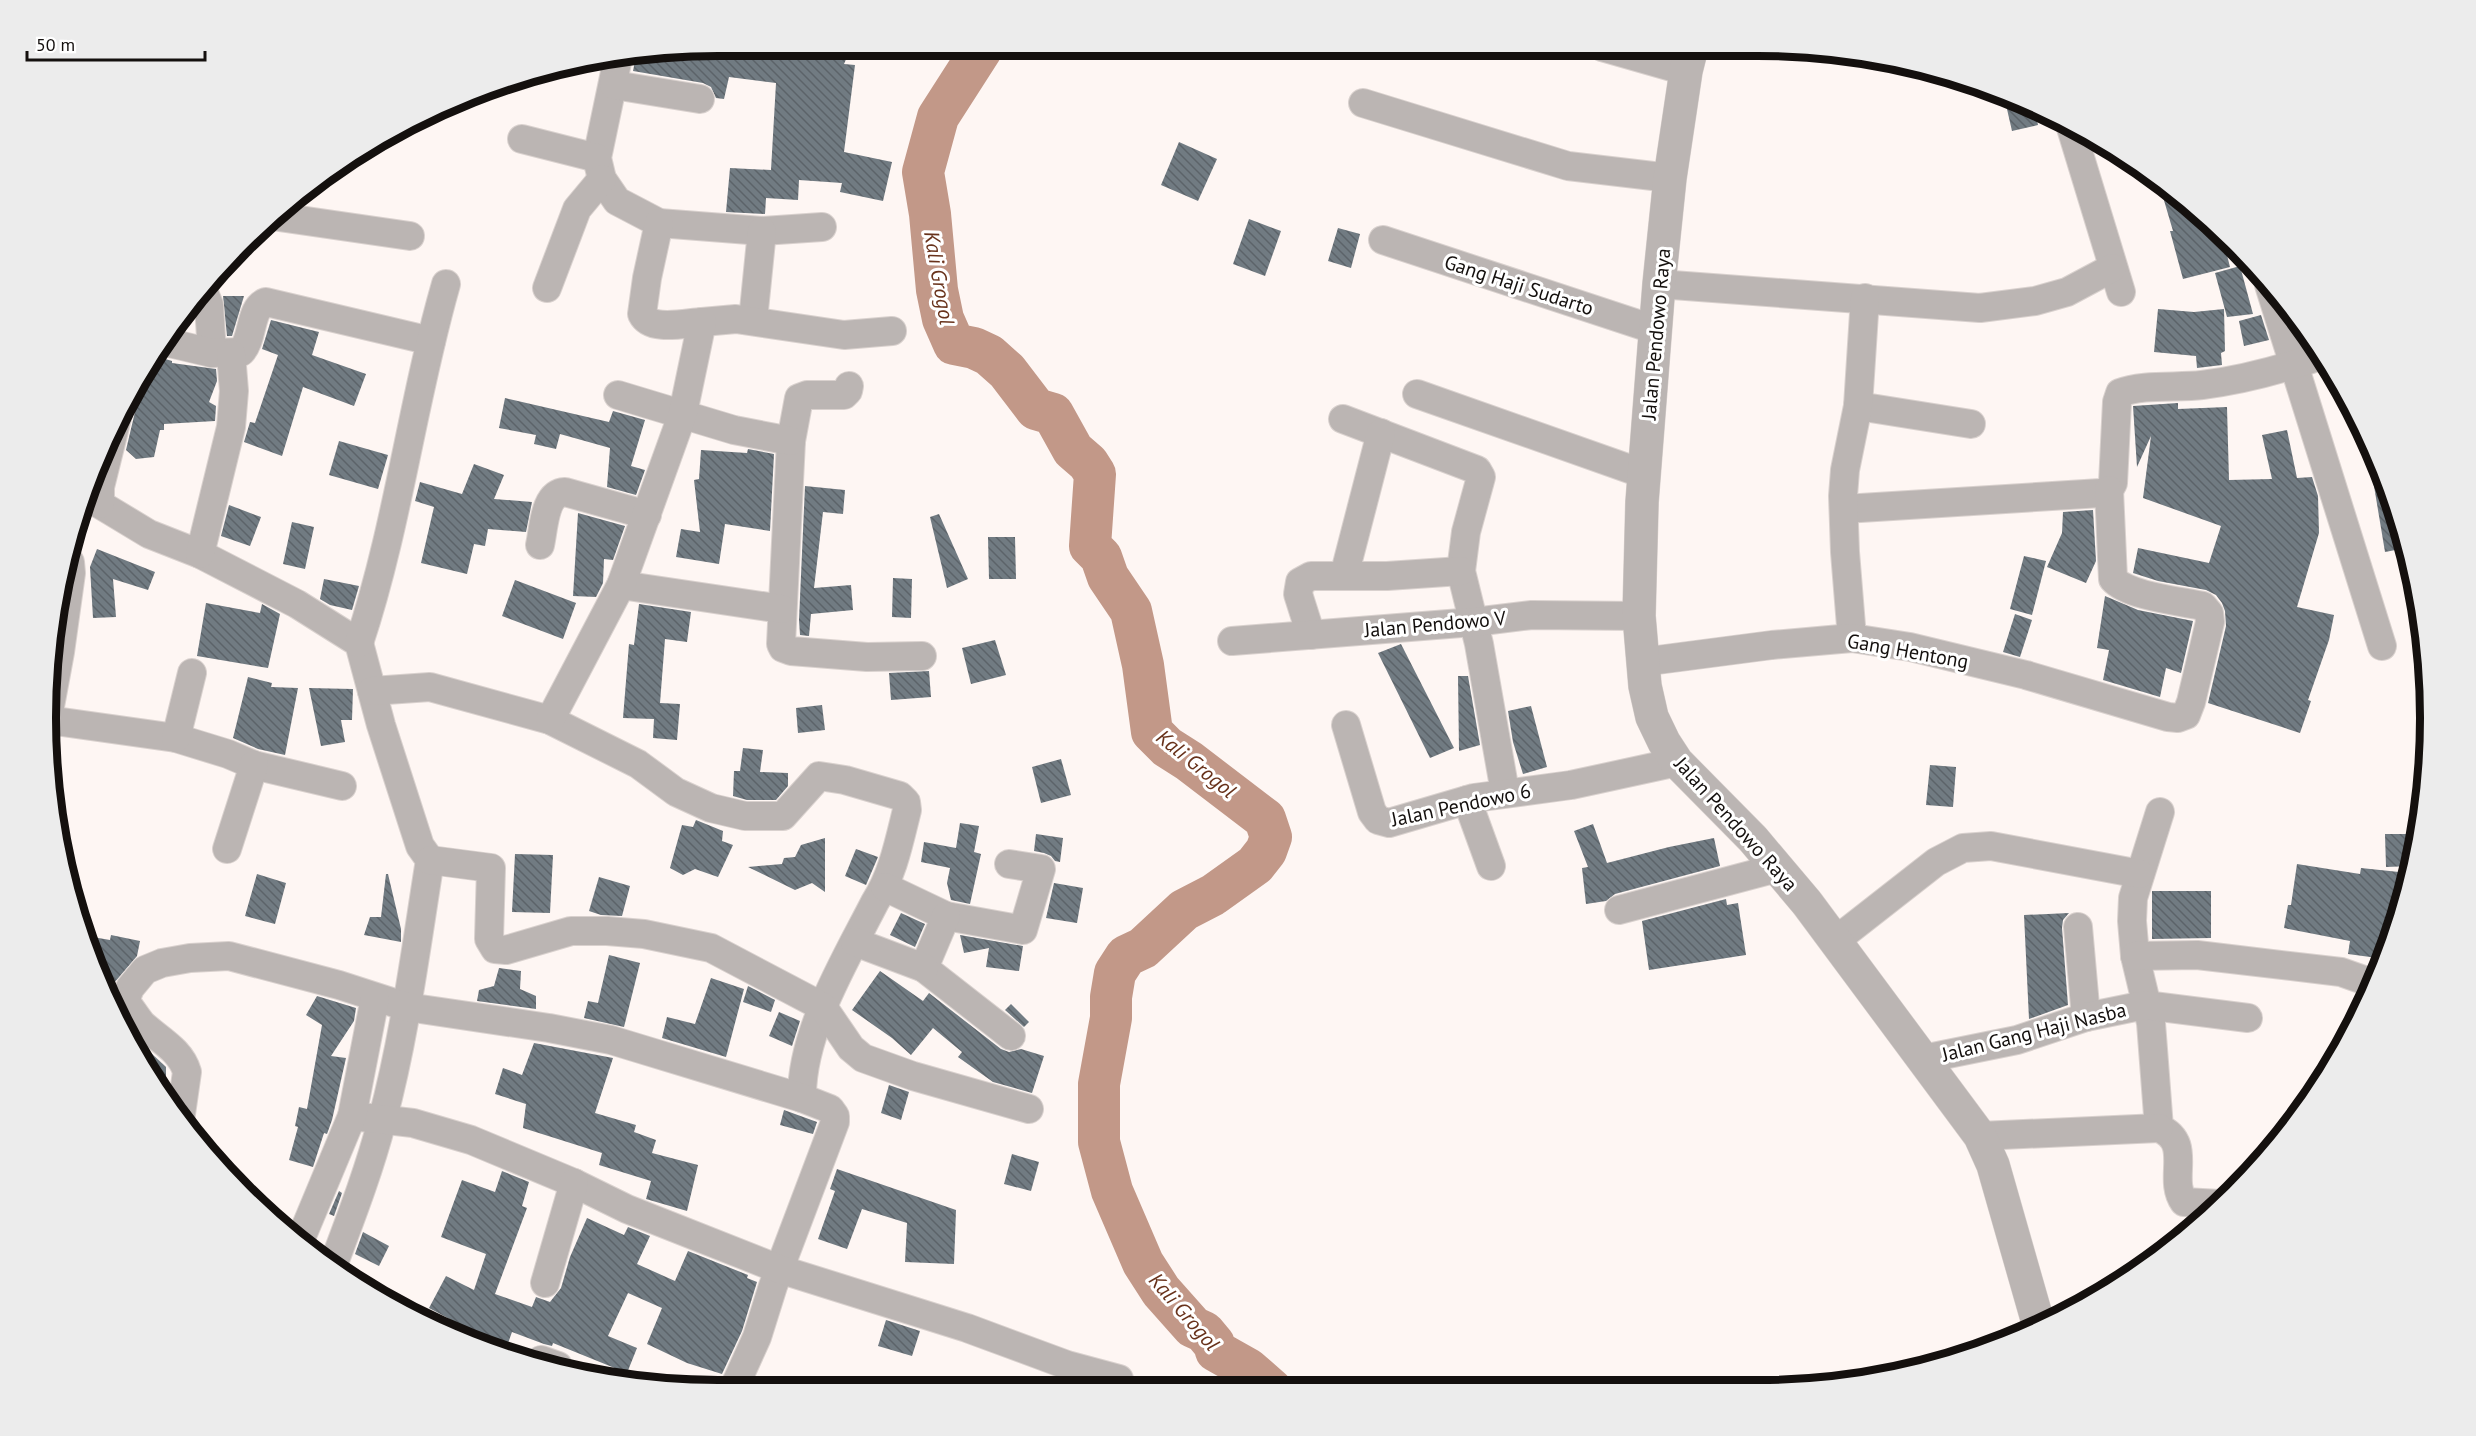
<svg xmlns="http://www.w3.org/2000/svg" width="2476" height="1436" font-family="'PT Sans',sans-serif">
<defs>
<pattern id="building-back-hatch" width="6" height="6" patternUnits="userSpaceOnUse" patternTransform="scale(1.5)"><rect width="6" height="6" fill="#717b82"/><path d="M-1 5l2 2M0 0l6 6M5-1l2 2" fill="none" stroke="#5c6369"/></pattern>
</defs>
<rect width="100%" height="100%" fill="#fef6f3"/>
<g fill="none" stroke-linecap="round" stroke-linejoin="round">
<!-- stream -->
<path stroke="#c29888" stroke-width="7" d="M1313,1390L1378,1381"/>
<!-- river -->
<path stroke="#c29888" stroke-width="42" d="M981,50L938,117L923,172L930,214L937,290L943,319L954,344L974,348L989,355L1007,371L1036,409L1053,414L1073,450L1088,463L1095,474L1090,546L1101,557L1108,577L1131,611L1143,665L1152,732L1167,747L1189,761L1265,819L1271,837L1266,851L1255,865L1213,895L1184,910L1143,948L1126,956L1115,973L1111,997V1018L1099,1084V1142L1112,1191L1143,1263L1161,1291L1193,1327L1204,1332L1214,1344L1216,1351L1248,1369L1272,1390"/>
</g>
<!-- building -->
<g fill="url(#building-back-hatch)">
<path d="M850,50L844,64L855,65L844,152L892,162L883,201L840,192L842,183L799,180L798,200L766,198L765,214L726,212L730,168L771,170L776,83L729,77L724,99L716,98L711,87L703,83L633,71L637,51Z"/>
<path d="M2004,96L2035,111L2038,125L2012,131Z"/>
<path d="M1179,142L1217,159L1198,201L1161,185Z"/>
<path d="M2158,180L2221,231L2230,267L2183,279L2170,231H2173Z"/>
<path d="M1249,219L1281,231L1265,276L1233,264Z"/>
<path d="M1338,228L1360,234L1351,268L1328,261Z"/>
<path d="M2240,266L2253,314L2227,317L2215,273Z"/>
<path d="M223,296H244L232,336H227Z"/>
<path d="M2158,309L2194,312L2224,309L2225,351L2221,353L2222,365L2197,368L2196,356L2154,352Z"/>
<path d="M2261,315L2269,340L2244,346L2239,321Z"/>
<path d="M271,320L319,332L312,355L366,374L354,406L303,387L282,456L244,442L250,422L255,423L278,355L262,349Z"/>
<path d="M152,355L172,361V363L216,369L217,381L209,402L216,406L215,421L164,424V430H160L154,457L136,459L126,450L138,399L130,393Z"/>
<path d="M505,398L609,422L613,411L645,420L631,466L645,470L636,495L607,487L610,448L560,434L556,449L534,444L536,435L499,428Z"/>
<path d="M2178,403V409L2227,407L2229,480L2272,479L2262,435L2287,430L2297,478L2312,477L2318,496L2319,533L2297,607L2334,615L2329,640L2308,700L2311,701L2300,733L2208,703L2226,626L2225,611L2222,603L2216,595L2206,590L2158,581L2133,573L2138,548L2209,563L2221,526L2143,498L2151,436L2137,467L2133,406Z"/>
<path d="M339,441L388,455L378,489L329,475Z"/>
<path d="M748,449L774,454L770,531L725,524L719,564L676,557L681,529L700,532L694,480L699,479L701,450L747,453Z"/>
<path d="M474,464L504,475L494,499L532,502L526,532L488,529L485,546L474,544L467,574L421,563L434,507L415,501L420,482L462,494Z"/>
<path d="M2385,478L2406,548L2385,552L2373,480Z"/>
<path d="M805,486L845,490L843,514L823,512L814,588L851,585L853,610L811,614L809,636L800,635L799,620Z"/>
<path d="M229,505L261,517L250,546L221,536Z"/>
<path d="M2093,510L2096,561L2086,583L2047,567L2062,533L2063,512Z"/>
<path d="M578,513L625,526L613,560L604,559L603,583L596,597L573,596Z"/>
<path d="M939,514L968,579L947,588L930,517Z"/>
<path d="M292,522L314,527L305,569L283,564Z"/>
<path d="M988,537H1015L1016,579H989Z"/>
<path d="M97,549L155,572L148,590L113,579L116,617L93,618L90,567Z"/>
<path d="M2024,556L2046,561L2032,615L2010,609Z"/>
<path d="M893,578L912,579L911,618L892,617Z"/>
<path d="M324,579L359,586L352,610L330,605L320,599Z"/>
<path d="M515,580L576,603L563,639L502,616Z"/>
<path d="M2105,596L2138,610L2193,621L2181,673L2166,668L2160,697L2103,680L2109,650L2097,648Z"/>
<path d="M206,603L260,613L262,604L280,614L268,668L197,656Z"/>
<path d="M639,604L691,612L687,642L665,639L660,703L680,704L677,740L653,738L654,719L623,718L629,644L634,645Z"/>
<path d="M2015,614L2032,620L2020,657L2003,652Z"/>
<path d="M995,640L1006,675L971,684L962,648Z"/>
<path d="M1401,644L1454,748L1430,758L1378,653Z"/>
<path d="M929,671L931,697L891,700L889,673Z"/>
<path d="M1458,676H1468L1480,745L1459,751Z"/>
<path d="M248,677L272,683L271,687L298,688L285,755L258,749L233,738Z"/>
<path d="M309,688L353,689L352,720H341L345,742L321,746Z"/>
<path d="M822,705L825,730L798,733L796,708Z"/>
<path d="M1531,706L1547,767L1523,774L1513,742L1508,711Z"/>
<path d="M743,748L763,750L760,772L788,773V786L776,800H747L733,796L734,771H740Z"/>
<path d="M1061,759L1071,795L1041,803L1032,767Z"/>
<path d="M1930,765L1956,767L1953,807L1926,805Z"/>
<path d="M696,820L723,831L722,841L733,845L718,877L695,869L683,875L670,868L682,825L693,827Z"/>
<path d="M960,823L979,826L974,852L981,854L970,904L951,900L947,883L950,868L921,862L924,842L956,848Z"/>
<path d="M1593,824L1607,863L1669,847L1714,838L1720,866L1615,894L1606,901L1586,904L1582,868L1588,867L1574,831Z"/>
<path d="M1036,834L1063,838L1060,862L1055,861L1051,856L1044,853L1034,851Z"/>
<path d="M2385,834H2420L2413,866L2386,867Z"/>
<path d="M825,838V892L812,883L795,890L748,867L782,864L784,858L795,857L801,845Z"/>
<path d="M856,849L878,857L866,885L845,876Z"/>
<path d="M515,854L553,855L550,913L512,912Z"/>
<path d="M2297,864L2360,874L2361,868L2399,872L2395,914H2398L2385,959L2348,954L2350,941L2284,928L2288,905H2291Z"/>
<path d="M257,874L286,883L275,924L245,916Z"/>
<path d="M386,874H388L401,929V942L364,935L370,917H381Z"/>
<path d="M599,877L630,886L622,916L601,915L589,911Z"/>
<path d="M1054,883L1083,888L1077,923L1046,918Z"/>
<path d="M2152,891H2211V938L2152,939Z"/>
<path d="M1726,899L1727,905L1738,903L1746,955L1649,970L1642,921Z"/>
<path d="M901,913L925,924L915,947L890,935Z"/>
<path d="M2069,913L2063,920L2062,928L2068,1005L2029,1019L2024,915Z"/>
<path d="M81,935L110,940L111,935L140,941L137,956L114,983L101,980Z"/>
<path d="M960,935L1023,946L1019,971L986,967L989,948L964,953Z"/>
<path d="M609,955L640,963L624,1027L584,1018L588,1001L598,1003Z"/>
<path d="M499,968L521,971L520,989L536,996V1009L477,1001L479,990L494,986Z"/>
<path d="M880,971L923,1001L929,993L1001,1049L1009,1052L1021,1049L1044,1056L1032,1093L993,1082L958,1057L962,1052L933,1028L911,1055L892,1038L852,1010Z"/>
<path d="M711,978L744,989L726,1057L662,1038L667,1017L695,1024Z"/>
<path d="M748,986L775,1000L771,1012L743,1002Z"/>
<path d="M317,996L356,1008L354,1021L331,1056L346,1058L332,1120L327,1134L324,1133L313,1167L289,1160L298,1127L295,1126L299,1107L307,1109L322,1025L306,1015Z"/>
<path d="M1011,1004L1029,1022L1024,1027L1005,1010Z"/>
<path d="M779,1012L800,1021L792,1046L769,1036Z"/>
<path d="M534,1043L613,1058L595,1113L636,1125L634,1132L656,1140L652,1153L698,1165L687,1211L646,1199L651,1181L599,1165L602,1153L523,1128L526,1104L495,1094L503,1068L522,1075Z"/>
<path d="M134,1052L151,1053L166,1067V1100Z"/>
<path d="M889,1085L909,1092L901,1120L881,1113Z"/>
<path d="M784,1110L817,1122L813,1134L780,1125Z"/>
<path d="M1012,1154L1039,1162L1031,1191L1004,1184Z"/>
<path d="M837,1169L956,1210L954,1264L905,1262L907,1223L862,1209L847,1249L818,1239L835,1191L830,1189Z"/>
<path d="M502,1171L529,1182L522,1206L527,1208L495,1294L532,1307L536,1297L550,1302L561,1288L570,1257L587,1218L624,1235L628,1227L650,1236L637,1264L675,1281L688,1251L748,1275L747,1278L757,1282L742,1331L722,1374L687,1363L647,1344L662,1308L628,1293L608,1336L637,1348L627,1373L553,1343L552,1346L544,1344L512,1332L506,1349L484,1341L485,1338L429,1308L446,1276L474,1290L486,1254L441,1237L462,1180L495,1192Z"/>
<path d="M339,1191L342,1193L334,1216L329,1214Z"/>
<path d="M363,1232L389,1246L379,1266L355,1254Z"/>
<path d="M886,1320L920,1331L912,1356L878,1346Z"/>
</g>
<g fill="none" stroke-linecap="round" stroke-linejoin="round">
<defs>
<g id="minor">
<path d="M1602,47L1686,71"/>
<path d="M619,53L597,158L602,179L617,201L659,223L762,231L822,227"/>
<path d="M614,85L700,99"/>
<path d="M1363,103L1568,166L1670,178"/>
<path d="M2071,128L2121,292"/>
<path d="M522,139L597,158"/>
<path d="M272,216L410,236"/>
<path d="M1383,240L1656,330"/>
<path d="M1659,284L1980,308L2035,301L2067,292L2112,268"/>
<path d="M2269,285L2382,646"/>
<path d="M547,288L577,209L602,179"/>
<path d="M203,290L209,305L212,353"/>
<path d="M753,320L762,231"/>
<path d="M702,322L736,319L844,335L892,331"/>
<path d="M161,341L212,353L241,352C254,339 249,308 266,302L431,341"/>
<path d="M849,386L848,391L844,395H807L799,398L791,441L781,644L783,648L791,651L867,657L922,656"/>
<path d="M1417,394L1644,474"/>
<path d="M618,395L734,430L791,441"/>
<path d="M1858,406L1971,424"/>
<path d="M1343,419L1477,470L1481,477L1466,532L1461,571L1479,644L1505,792"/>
<path d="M86,496L149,534L200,554L297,604L359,643L381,725L420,846L430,860C416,947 405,1036 382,1121C369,1171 350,1220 332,1268"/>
<path d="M100,504V487L118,414"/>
<path d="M1844,509L2101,493L2109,490L2113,483L2117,402L2120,393C2142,384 2178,388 2202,385C2242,380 2286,368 2323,355"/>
<path d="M540,545C544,528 544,493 565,492L647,515"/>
<path d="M200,554L231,427L234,391L231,354"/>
<path d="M1344,576L1381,433"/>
<path d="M621,585L782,609"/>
<path d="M1311,635L1298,594L1300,582L1311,576H1387L1461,571"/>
<path d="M1852,638L1845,552L1843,496L1845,470L1858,406L1865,298"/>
<path d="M1232,641L1474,622L1532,615L1639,616"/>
<path d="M359,643C398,526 412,402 446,284"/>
<path d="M1642,662L1772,645L1852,638L1910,647L2026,675L2168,717L2178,718L2186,715L2191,702L2210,622L2209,613L2203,606C2179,601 2128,596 2113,579L2109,490"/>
<path d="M372,691L430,687L550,720L638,764L676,792L711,808L745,816H783L819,776L845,780L900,796L906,802L907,810C899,842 893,874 875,902C846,959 801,1032 802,1098"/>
<path d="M48,717L60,652L71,573L70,562L66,556"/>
<path d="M48,720L176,738L228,754L254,765L342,786"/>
<path d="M550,720L621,585L683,413L702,322C685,323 651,332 642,314L647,278L659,223"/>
<path d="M1346,725L1372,812L1378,820L1389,823L1474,798L1571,785L1677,762"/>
<path d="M176,738L192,673"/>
<path d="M1467,800L1491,866"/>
<path d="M2160,812L2133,898L2132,921L2135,956L2151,1023L2159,1128C2194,1143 2167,1178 2184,1202L2220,1204"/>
<path d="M227,849L254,765"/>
<path d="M430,860L491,868L489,939L495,949L506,950L571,931H607L644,934L711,948L823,1007L851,1048L863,1058L913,1076L1029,1109"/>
<path d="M885,887L946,916L1023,930L1041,869L1009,864"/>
<path d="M1619,910L1777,868"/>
<path d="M946,916L924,968L1011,1036"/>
<path d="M2078,927L2086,1017"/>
<path d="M1835,941L1936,862L1963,848L1991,846L2140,874"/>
<path d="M855,942L924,968"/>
<path d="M2135,956L2197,955L2341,972L2375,984"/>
<path d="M110,1000L125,1001L130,988L145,970L162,963L190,958L229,956L339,985L407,1007L549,1028L611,1040L802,1098L830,1109L835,1116V1122L773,1286L757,1337L733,1390"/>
<path d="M125,1001C131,1008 136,1017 142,1024C158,1039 181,1050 187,1072L180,1121"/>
<path d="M1923,1059L2017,1040L2086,1017L2145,1005L2248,1018"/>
<path d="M352,1116L413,1123L471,1140L574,1183L627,1209L779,1269L967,1328L1067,1365L1119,1379"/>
<path d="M1980,1136L2159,1128"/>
<path d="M299,1243L352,1116L375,998"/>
<path d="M545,1283L574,1183"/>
<path d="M541,1360L558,1366"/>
</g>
<path id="tertiary" d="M1692,47L1686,71L1670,178L1659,284L1642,502L1639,616L1645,686L1652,717L1664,742L1677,762L1753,839L1807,903L1980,1136L1993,1165L2039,1326"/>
</defs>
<!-- minor casing -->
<use href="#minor" stroke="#d9d1ce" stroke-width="30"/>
<!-- tertiary casing -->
<use href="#tertiary" stroke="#d9d1ce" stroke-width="34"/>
<!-- minor -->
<use href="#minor" stroke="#bbb5b3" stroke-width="28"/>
<!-- tertiary -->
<use href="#tertiary" stroke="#bbb5b3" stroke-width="33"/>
</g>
<g text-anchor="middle" stroke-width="6" stroke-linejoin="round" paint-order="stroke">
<!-- street labels -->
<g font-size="20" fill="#14100e" stroke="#fff">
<text transform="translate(1519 285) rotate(18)" y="7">Gang Haji Sudarto</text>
<text transform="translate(1656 334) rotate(-85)" y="7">Jalan Pendowo Raya</text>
<text transform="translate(1435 624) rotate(-5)" y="7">Jalan Pendowo V</text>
<text transform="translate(1908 651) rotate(10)" y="7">Gang Hentong</text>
<text transform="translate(1461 805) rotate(-12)" y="7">Jalan Pendowo 6</text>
<text transform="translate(1736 824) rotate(48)" y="7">Jalan Pendowo Raya</text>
<text transform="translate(2034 1032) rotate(-14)" y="7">Jalan Gang Haji Nasba</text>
</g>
<!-- water labels -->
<g font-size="21" font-style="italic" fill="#68321b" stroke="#fff">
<text transform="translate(939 278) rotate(80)" y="7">Kali Grogol</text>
<text transform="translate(1196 764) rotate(39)" y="7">Kali Grogol</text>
<text transform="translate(1184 1312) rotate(49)" y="7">Kali Grogol</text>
</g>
</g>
<!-- crop -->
<path d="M0 0H2476V1436H0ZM718 56H1758A662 662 0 0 1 2420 718V718A662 662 0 0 1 1758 1380H718A662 662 0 0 1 56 718V718A662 662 0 0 1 718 56Z" fill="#ececec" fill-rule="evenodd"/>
<path fill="none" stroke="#14100e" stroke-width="8" d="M718 56H1758A662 662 0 0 1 2420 718V718A662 662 0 0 1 1758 1380H718A662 662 0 0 1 56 718V718A662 662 0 0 1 718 56Z"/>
<!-- scale -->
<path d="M27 51v9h178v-9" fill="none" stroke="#14100e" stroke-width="3"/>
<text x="36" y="51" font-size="18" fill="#14100e" stroke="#ffffff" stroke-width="4.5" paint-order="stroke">50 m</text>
</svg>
